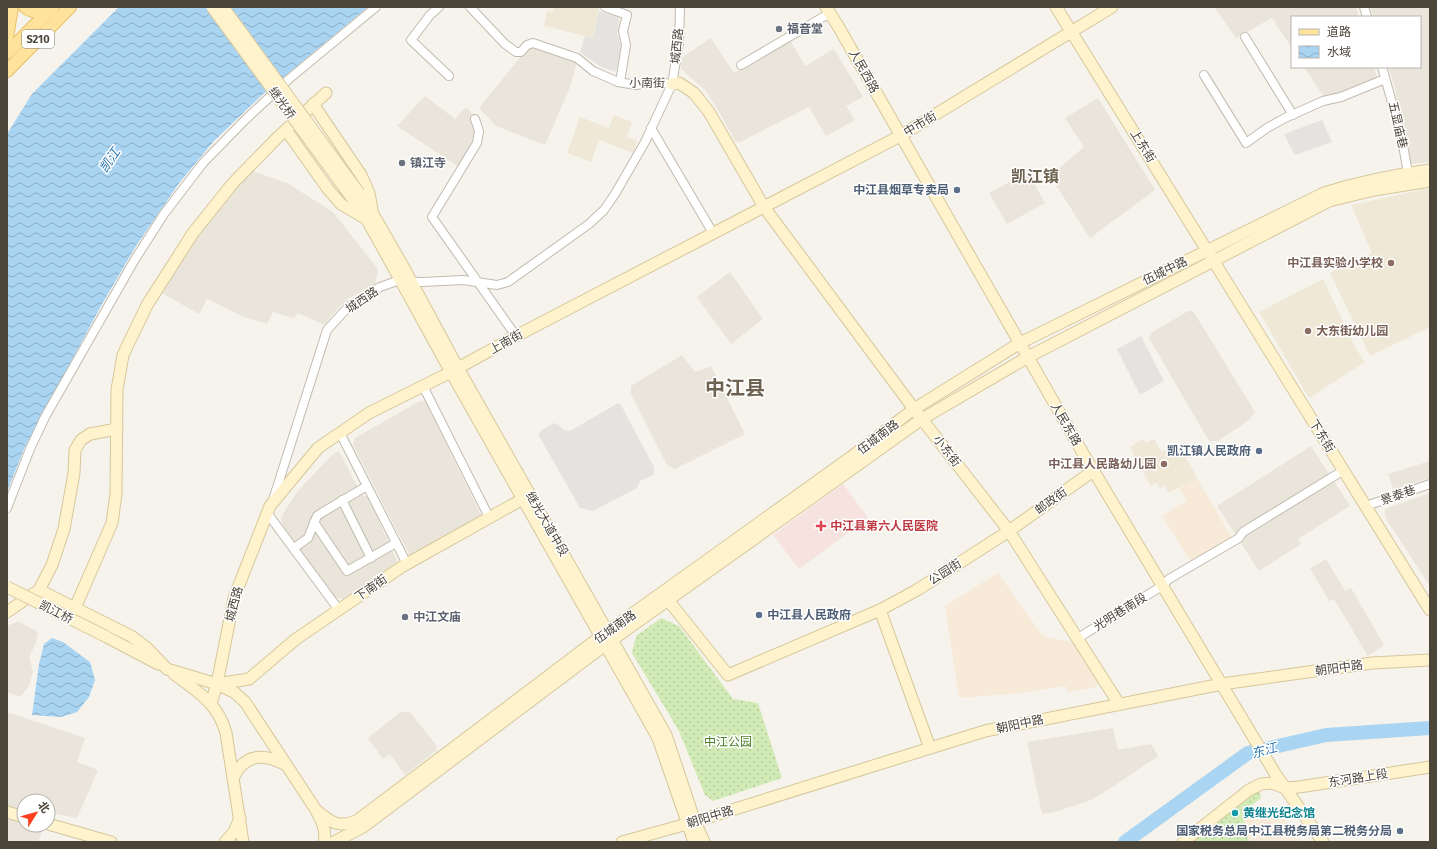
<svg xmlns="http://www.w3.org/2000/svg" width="1437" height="849" font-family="'Fira Sans','Noto Sans SC',sans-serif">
<defs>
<pattern id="grass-dots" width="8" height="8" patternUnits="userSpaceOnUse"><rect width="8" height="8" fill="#d2eab5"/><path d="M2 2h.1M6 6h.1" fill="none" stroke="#b6ca9c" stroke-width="1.8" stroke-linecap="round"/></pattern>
<pattern id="water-waves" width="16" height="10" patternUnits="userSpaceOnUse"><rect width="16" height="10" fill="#a9d4f2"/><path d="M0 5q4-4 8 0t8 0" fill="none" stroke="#8caec5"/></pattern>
</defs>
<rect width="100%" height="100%" fill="#f6f3ec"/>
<!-- residential -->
<g fill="#eae5da">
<path d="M1214,7H1356L1359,17H1292V48L1272,18L1236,38Z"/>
<path d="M1370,7H1430V162L1411,164L1394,85L1388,67H1420V17H1373Z"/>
<path d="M711,38L734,73L790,40L805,66L834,49L863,97L846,106L855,120L826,136L809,107L740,142L735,141L717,108L705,90L681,69V58Z"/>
<path d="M530,45L543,51L577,62L570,87L545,145L496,126L479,108Z"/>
<path d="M1304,67H1374L1378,80L1327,101Z"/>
<path d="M425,96L455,119L466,107L474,116L477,128L472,145L459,167L397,126Z"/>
<path d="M1098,98L1155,190L1090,238L1050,176L1084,147L1065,118Z"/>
<path d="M250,170L287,183L333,212L378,269L375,286L349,298L340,306L324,325L298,313L294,318L273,312L267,324L244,317L207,299L199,314L160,292L165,280L237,183Z"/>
<path d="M1028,172L1045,203L1007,224L989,193Z"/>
<path d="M730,272L763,319L731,344L697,297Z"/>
<path d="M1188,311H1193L1255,412L1249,420L1218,441H1209L1149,338L1151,333Z"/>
<path d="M682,355L695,372L711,366L745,434L675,469L667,465L631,394V386Z"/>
<path d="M420,401H425L481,515L478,519L411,558L353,445L355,438Z"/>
<path d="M1311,446L1350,506L1298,539L1301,544L1259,571L1217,506Z"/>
<path d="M339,451L358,488L325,506L318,511L306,534L295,543L284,532L281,517L297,492L332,455Z"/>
<path d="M1430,461V478L1394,490L1388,474Z"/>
<path d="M1430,493V586L1385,517V509Z"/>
<path d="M360,494L368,497L399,565L396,570L343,599L334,598L298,551L311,540L318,517Z"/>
<path d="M1326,559L1345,591L1351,588L1384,645L1368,656L1334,599L1329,601L1310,568Z"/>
<path d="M18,621L38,632L36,643L29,657L33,672L29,686L20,697L7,692V626Z"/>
<path d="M409,711L436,745L437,750L405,775L390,754L383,759L368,738L399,713Z"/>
<path d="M7,712L85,738L77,762L98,770L77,818L51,813L48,819V801H24V825H45L38,842H7Z"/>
<path d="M1113,728L1118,750L1151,744L1158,756L1117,784L1091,800L1055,812L1042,814L1027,742Z"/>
</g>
<!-- commercial -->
<g fill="#f7ead8">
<path d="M1196,477L1233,539L1191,562L1162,516L1187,500L1179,488Z"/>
<path d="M998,573L1042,635L1047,637L1072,642L1099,682L1096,687L1067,692L1066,686L1022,693L959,698L945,606Z"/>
<path d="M1262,804L1281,814L1302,842H1249L1244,817L1247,809Z"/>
</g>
<!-- education -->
<g fill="#efe8d6">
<path d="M554,7H599L593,38L544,26L547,11L552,13Z"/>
<path d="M614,115L632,122L627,137L637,141L633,153L599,140L591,162L567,153L580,117L609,128Z"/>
<path d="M1430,188V327L1370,356L1330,273L1372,253L1351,205Z"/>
<path d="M1323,279L1356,349L1365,362L1309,398L1259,312Z"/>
<path d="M1143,439L1146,443L1154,439L1161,451H1166L1178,445L1197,477L1169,493L1164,485L1160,488L1156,483L1151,486L1130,447Z"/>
</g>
<!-- medical -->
<path fill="#f6e3e0" d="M843,484L868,518L799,569L773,535Z"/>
<!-- grass -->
<g fill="url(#grass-dots)">
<path d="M661,618L679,626L733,699L758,703L782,778L713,801L705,795L679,731L632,653L636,636Z"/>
<path d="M1259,789L1261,798C1238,816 1244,816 1249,842H1190Z"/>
</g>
<!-- parking -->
<g fill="#e5e3e0">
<path d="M599,11L619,18L617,34L621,45L616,72L601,67L580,52L585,36L593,38Z"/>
<path d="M1322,120L1332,142L1295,155L1284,134Z"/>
<path d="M1141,336L1164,381L1140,395L1117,349Z"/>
<path d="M618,403L621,405L654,467V475L640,481L637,488L593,511L580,508L538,434L542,430L554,423L559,425L564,430L570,431Z"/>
</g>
<!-- water -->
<g fill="url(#water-waves)">
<path d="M119,7H368L261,96L214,141L180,182L136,246L101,306L24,449L7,492V134L32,94Z"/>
<path d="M52,638L63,642L90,662L95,680L89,697L77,712L61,717L32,715L39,664L44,644Z"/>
</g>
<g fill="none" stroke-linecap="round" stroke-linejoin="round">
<!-- river -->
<path stroke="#a9d4f2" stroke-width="14" d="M1125,842L1248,753L1326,735L1430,728"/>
<defs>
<g id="street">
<path d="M439,7L430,15L411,40L449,76"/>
<path d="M470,7L505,44L516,52H521L527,45L533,43L577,58L593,71L618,82L636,85L656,82L672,84"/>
<path d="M605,7L627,15L623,31L626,45L620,82"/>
<path d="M1364,7L1367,17"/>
<path d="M1245,37L1293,115"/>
<path d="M741,65L830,13"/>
<path d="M1382,67L1401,134L1409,179"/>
<path d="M1204,75L1246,143L1267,128L1285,118L1323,101L1341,97L1385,79"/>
<path d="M475,119L479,131L477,143L432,217L516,336"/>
<path d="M651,128L713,233"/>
<path d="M423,386L489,517"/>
<path d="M340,433L407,564"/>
<path d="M273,500L327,330L348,307L380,287L397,281L423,282L463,280L497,285L508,282L589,224L604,210L615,194L645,142L672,84L679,43L680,7"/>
<path d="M342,500L371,558"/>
<path d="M1366,506L1430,484"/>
<path d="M7,508L30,449L45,417L134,261L164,214L203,163L245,120L289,79L376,7"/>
<path d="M268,514L339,610"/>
<path d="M314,522L347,571L396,543"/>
<path d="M294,548L308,538L317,516L323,512L367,486"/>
<path d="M1078,638L1162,586L1169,579L1239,538L1243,532L1344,470"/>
</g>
<g id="secondary">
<path d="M826,7L838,26L1084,455L1276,775L1323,842"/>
<path d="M1056,7L1430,610"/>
<path d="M672,84L679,83L694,93L709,112L764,207L914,409L1009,531L1119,704"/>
<path d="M313,104L361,175L369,193L372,209"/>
<path d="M286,130L328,189L341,204L363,217"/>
<path d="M359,193L373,214L404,268L458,368L666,735L695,822L704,842"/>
<path d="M352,198L366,218L396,272L451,372L658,738L694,842"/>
<path d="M39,590L131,636L147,648L167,669L217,684L234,692L245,702L316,810C321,820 327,830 324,842"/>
<path d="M664,595L728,675L880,610L917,590L1009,531L1093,471"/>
<path d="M75,608L112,523L116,494L117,390L123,355L147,305L193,233L233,183L277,138L326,93"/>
<path d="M880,610L930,748"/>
<path d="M7,612L39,590L52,565L64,529L74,473L75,450L81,440L90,434L117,429"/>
<path d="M105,636L158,664"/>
<path d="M174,674C197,691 218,703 226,733L243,842"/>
<path d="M217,684L249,679L296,639L403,566L528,496"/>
<path d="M211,703L217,684L234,598L270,506L318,448L369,413L451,372L516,336L900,136L1112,7"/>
<path d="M233,778C245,753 264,753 286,765"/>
<path d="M316,810C330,822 339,829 358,820L600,637L851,457L914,409L1020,343L1324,193C1359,182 1394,175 1430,170"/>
<path d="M7,812L24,817"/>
<path d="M48,824L111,842"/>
<path d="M225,842L234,832L240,818"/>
<path d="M334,842L363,827L605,645L922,419L1028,357L1329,201L1374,190L1430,181"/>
<path d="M622,842L687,824L985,731L1222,684L1372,663L1430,660"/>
<path d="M1183,842L1249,790L1261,784L1272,783L1285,788L1299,787L1430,767"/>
</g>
<g id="primary">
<path d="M25,7C32,12 39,13 48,11"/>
<path d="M7,37L12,7"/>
<path d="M7,53L53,7"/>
<path d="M7,71L70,7"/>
</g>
</defs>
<!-- street casing -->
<use href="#street" stroke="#c2bbae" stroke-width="10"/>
<!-- secondary casing -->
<use href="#secondary" stroke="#d6c79b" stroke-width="13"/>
<!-- primary casing -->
<use href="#primary" stroke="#e6c16a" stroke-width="14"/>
<!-- street -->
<use href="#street" stroke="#fff" stroke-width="8"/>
<!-- secondary -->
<use href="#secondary" stroke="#fff3cd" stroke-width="11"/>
<!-- primary -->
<use href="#primary" stroke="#ffe39c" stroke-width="12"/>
<defs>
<g id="secondary-bridge">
<path d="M212,7L352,198"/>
<path d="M223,7L359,193"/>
<path d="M7,587L105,636"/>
</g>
</defs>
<!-- secondary-bridge casing -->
<use href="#secondary-bridge" stroke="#d6c79b" stroke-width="13" stroke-linecap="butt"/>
<!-- secondary-bridge -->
<use href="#secondary-bridge" stroke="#fff3cd" stroke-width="11"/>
</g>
<!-- markers -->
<g fill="#6b7280" stroke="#fff" stroke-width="1.5">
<circle cx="779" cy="29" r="4"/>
<circle cx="402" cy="163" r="4"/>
<circle cx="405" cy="617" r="4"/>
</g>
<g fill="#5c6f8a" stroke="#fff" stroke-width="1.5">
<circle cx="957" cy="190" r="4"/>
<circle cx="1259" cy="451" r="4"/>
<circle cx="759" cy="615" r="4"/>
<circle cx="1400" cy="831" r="4"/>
</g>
<g fill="#8d6e63" stroke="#fff" stroke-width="1.5">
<circle cx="1391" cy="263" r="4"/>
<circle cx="1308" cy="331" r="4"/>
<circle cx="1164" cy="464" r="4"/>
</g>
<path fill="#e0444e" stroke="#fff" stroke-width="1.5" d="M819 520h4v4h4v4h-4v4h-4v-4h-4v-4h4z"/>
<circle fill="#0f9aa8" stroke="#fff" stroke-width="1.5" cx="1235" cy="813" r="4"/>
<g text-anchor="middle" stroke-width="3" stroke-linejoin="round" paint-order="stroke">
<!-- shield labels -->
<rect fill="#fff" stroke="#817c74" stroke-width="1" x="22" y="30" width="32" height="18" rx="3"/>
<g font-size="11" font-weight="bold" fill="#4b4439">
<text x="38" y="43">S210</text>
</g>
<!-- worship labels -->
<g font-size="12" font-weight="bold" fill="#5b616d" stroke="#fff" text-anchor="start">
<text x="787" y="33">福音堂</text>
<text x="410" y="167">镇江寺</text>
<text x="413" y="621">中江文庙</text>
</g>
<!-- street labels -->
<g font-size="12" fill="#4b4439" stroke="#fff">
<text transform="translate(677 46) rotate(-84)" y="4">城西路</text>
<text transform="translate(864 71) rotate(61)" y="4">人民西路</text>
<text transform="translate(647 83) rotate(1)" y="4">小南街</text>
<text transform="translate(282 103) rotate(54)" y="4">继光桥</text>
<text transform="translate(920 124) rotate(-31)" y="4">中市街</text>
<text transform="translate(1398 125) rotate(77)" y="4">五显庙巷</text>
<text transform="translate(1143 146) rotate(58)" y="4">上东街</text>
<text transform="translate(1165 271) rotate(-26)" y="4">伍城中路</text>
<text transform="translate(362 300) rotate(-34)" y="4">城西路</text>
<text transform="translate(506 342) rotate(-29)" y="4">上南街</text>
<text transform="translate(1066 424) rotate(60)" y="4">人民东路</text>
<text transform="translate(1322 436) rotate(58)" y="4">下东街</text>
<text transform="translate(878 437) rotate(-37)" y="4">伍城南路</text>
<text transform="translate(947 451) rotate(52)" y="4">小东街</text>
<text transform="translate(1398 495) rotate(-19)" y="4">景泰巷</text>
<text transform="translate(1051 501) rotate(-36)" y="4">邮政街</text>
<text transform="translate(547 524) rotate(60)" y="4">继光大道中段</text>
<text transform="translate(945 572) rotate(-33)" y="4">公园街</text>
<text transform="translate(371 588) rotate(-35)" y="4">下南街</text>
<text transform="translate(234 604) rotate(-75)" y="4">城西路</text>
<text transform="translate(56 612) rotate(27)" y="4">凯江桥</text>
<text transform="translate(1120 612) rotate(-32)" y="4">光明巷南段</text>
<text transform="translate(615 627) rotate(-35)" y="4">伍城南路</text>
<text transform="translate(1339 668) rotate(-8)" y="4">朝阳中路</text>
<text transform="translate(1020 724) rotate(-12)" y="4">朝阳中路</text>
<text transform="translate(1358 778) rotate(-9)" y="4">东河路上段</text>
<text transform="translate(710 817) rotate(-17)" y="4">朝阳中路</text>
</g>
<!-- service labels -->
<g font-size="12" font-weight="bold" fill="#4e5e75" stroke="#fff" text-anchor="end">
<text x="949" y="194">中江县烟草专卖局</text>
<text x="1251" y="455">凯江镇人民政府</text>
<text x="767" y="619" text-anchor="start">中江县人民政府</text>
<text x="1392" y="835">国家税务总局中江县税务局第二税务分局</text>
</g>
<!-- education labels -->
<g font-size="12" font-weight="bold" fill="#785e54" stroke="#fff" text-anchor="end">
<text x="1383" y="267">中江县实验小学校</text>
<text x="1316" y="335" text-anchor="start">大东街幼儿园</text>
<text x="1156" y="468">中江县人民路幼儿园</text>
</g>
<!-- health labels -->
<g font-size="12" font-weight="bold" fill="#be3a42" stroke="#fff" text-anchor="start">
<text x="830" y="530">中江县第六人民医院</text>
</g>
<!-- park labels -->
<g font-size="12" fill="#4a7f2a" stroke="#fff">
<text x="728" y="746">中江公园</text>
</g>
<!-- culture labels -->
<g font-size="12" font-weight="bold" fill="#0d838f" stroke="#fff" text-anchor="start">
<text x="1243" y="817">黄继光纪念馆</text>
</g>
<!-- water labels -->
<g font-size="13" font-style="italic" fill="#2e7ab2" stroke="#fff">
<text transform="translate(109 160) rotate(-56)" y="5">凯江</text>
<text transform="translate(1264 750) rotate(-15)" y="5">东江</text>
</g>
<!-- district labels -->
<g font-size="16" font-weight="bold" fill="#6e6250" stroke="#fff">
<text x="1035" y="182">凯江镇</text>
</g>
<!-- town labels -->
<g font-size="20" font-weight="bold" fill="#6e6250" stroke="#fff">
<text x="735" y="395">中江县</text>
</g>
</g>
<!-- border -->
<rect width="1437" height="849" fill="none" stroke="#4b4439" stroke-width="16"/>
<!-- legend -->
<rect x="1291" y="16" width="130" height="52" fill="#ffffff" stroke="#b7b4b0"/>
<rect x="1299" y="29" width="20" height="6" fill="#ffe39c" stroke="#b7b4b0"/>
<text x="1327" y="36" font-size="12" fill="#4b4439">道路</text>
<rect x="1299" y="46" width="20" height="12" fill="url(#water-waves)" stroke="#b7b4b0"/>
<text x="1327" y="56" font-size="12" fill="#4b4439">水域</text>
<!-- north arrow -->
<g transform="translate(36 813) rotate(53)"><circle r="19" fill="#ffffff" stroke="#b7b4b0"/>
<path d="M0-3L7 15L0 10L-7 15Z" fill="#fc3f1d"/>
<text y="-6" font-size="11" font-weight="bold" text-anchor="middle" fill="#4b4439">北</text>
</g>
</svg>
